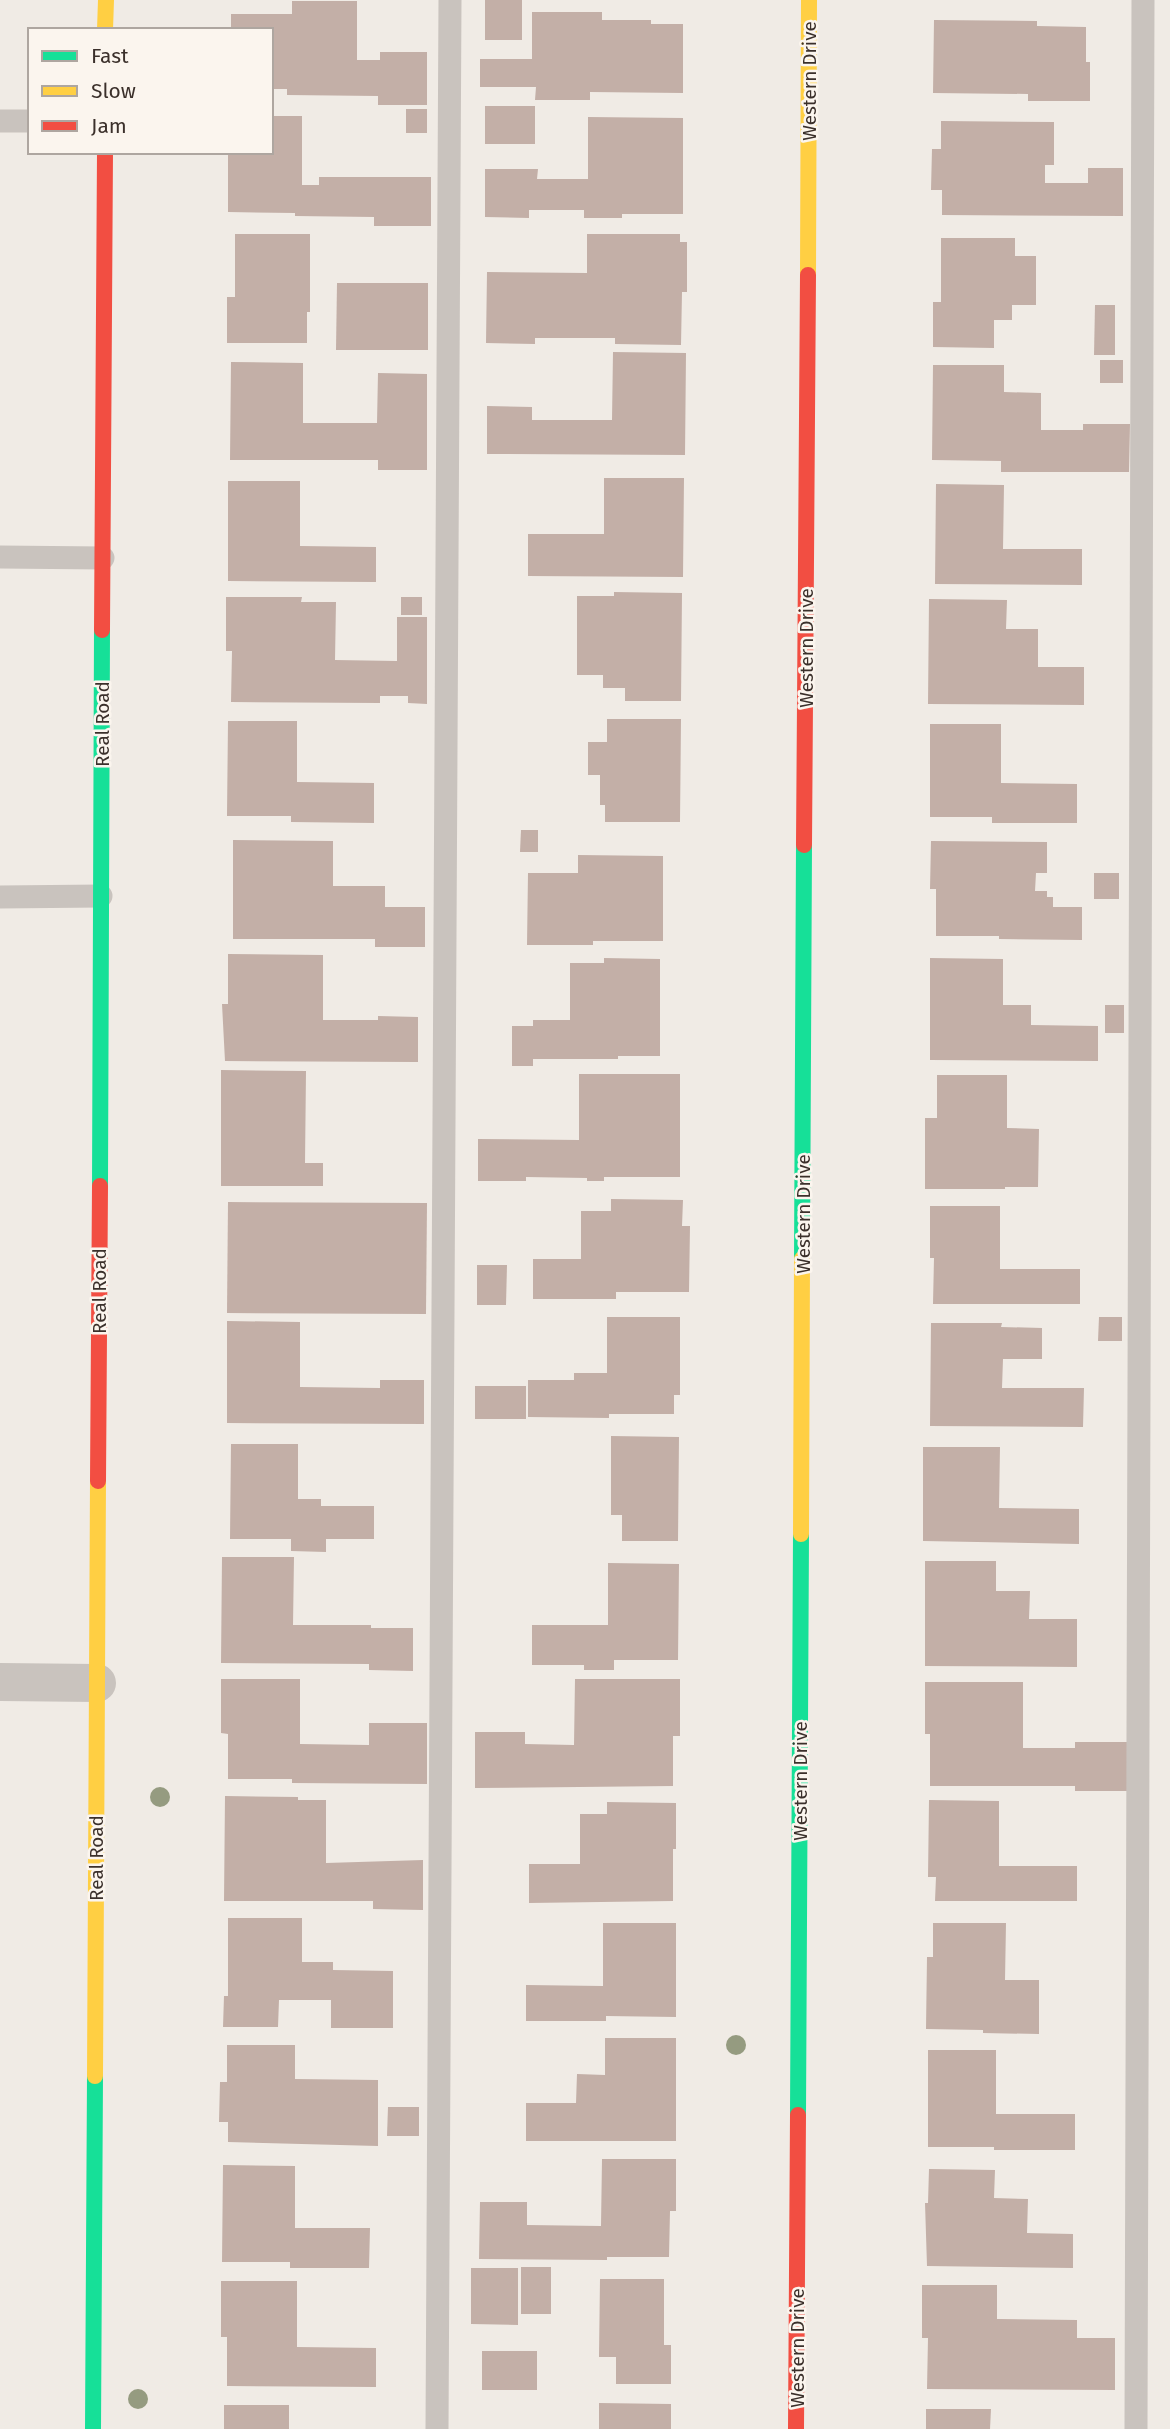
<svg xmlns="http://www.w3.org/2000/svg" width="1170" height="2429" font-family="'Fira Sans',sans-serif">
<rect width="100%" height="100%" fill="#f0ebe5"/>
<!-- building -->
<g fill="#c3afa7">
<rect x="485" y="0" width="37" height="40"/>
<path d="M292,1H357V60H380V52H427V105H378V96L287,95V89H271V30H231V14H292Z"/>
<path d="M532,12H602V20H651V24H683V93L590,92V100H535L536,87H480V59H532Z"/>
<path d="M934,20L1037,21V26L1086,27V62H1090V101H1028V94L933,93Z"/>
<rect x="485" y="106" width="50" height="38"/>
<rect x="406" y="109" width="21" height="24"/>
<path d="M271,116H302V185H319V177H431V226H374V217L295,216V213L228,212V152H271Z"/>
<path d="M588,117L683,118V214H622V218H584V210H529V218L485,217V169H538L537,179H588Z"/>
<path d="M941,121L1054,122V165H1045V183H1088V168H1123V216L942,215V190H931L932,149H941Z"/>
<path d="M235,234H310V312H307V343H227V297H235Z"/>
<path d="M587,234H680V242H687V292H682L681,345L615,344V338H535V344L486,343L487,272L587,273Z"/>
<path d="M941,238H1015V256H1036V305H1012V320H994V348L933,347V302H941Z"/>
<path d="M337,283H428V350H336Z"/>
<path d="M1095,305H1115V355H1094Z"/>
<path d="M613,352L686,353L685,455L487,454V406L532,407V420H612Z"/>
<rect x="1100" y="360" width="23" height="23"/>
<path d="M231,362L303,363V423H377L378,373L427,374V470H378V460H230Z"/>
<path d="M933,365H1004V392L1041,393V430H1083V424H1130L1129,472H1001V461L932,460Z"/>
<path d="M604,478H684L683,577L528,576V534H604Z"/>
<path d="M228,481H300V546L376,547V582L228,581Z"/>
<path d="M936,484L1004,485L1003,549H1082V585L935,584Z"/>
<path d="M614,592L682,593L681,701H625V688H603V675H577V596H614Z"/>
<path d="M226,597H302L301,602H336L335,660L397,661V617H427V704L408,703V696H380V703L231,702L232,651H226Z"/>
<rect x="401" y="597" width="21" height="18"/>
<path d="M929,599L1007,600L1006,629H1038V667H1084V705L928,704Z"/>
<path d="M607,719H681L680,822H605V805H600V775H588V742H607Z"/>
<path d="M228,721H297V782L374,783V823L291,822V816H227Z"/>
<path d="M930,724H1001V783L1077,784V823H992V817H930Z"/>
<path d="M521,830H538V852H520Z"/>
<path d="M233,840L333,841V886H385V907H425V947H375V939H233Z"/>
<path d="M931,841L1047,842V873H1036L1035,891H1047V897H1053V907H1082V940L999,939V936H936V889H930Z"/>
<path d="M578,855L663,856V941H593V945H527L528,873H578Z"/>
<rect x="1094" y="873" width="25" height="26"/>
<path d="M228,954L323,955V1020H378V1016L418,1017V1062L225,1061L222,1004H228Z"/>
<path d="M604,958L660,959V1056H618V1059H533V1066H512V1026H533V1020H570V963H604Z"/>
<path d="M930,958L1003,959V1005H1031V1025L1098,1026V1061L930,1060Z"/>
<rect x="1105" y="1005" width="19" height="28"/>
<path d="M221,1070L306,1071L305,1163H323V1186H221Z"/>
<path d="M579,1074H680V1177H604V1181H587V1178L526,1177V1181H478V1139L579,1140Z"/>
<path d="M937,1075H1007V1128L1039,1129L1038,1187H1005V1189H925V1118H937Z"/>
<path d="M611,1199L683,1200L682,1226H690L689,1292H616V1299H533V1259H581V1211H611Z"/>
<path d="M228,1202L427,1203L426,1314L227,1313Z"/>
<path d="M930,1206H1000V1269H1080V1304H933L934,1258H930Z"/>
<path d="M477,1265H507L506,1305H477Z"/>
<path d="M607,1317H680V1395H674V1414H609V1418L528,1417V1380H574V1373H607Z"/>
<path d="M1099,1317H1122V1341H1098Z"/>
<path d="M227,1321L300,1322V1387L380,1388V1380H424V1424L227,1423Z"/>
<path d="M931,1323H1002L1001,1327L1042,1328V1359H1003L1002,1388H1084L1083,1427L930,1426Z"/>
<rect x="475" y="1386" width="51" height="33"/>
<path d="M611,1436L679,1437L678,1541H622V1515H611Z"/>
<path d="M231,1444H298V1499H321V1506H374V1539H326V1552L291,1551V1539H230Z"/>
<path d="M923,1447H1000L999,1508L1079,1509V1544L923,1541Z"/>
<path d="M222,1557H294L293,1625H371V1628H413V1671L369,1670V1664L221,1663Z"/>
<path d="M925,1561H996V1591H1030L1029,1619H1077V1667L925,1666Z"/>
<path d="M608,1563L679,1564L678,1660H614V1670H584V1665H532V1625H608Z"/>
<path d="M221,1679H300V1744L369,1745V1723H427V1784L292,1783V1779H228V1734L221,1733Z"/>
<path d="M575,1679H680V1736H673V1786L475,1788V1732H525V1744L574,1745Z"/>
<path d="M925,1682H1023V1748H1075V1742H1128L1127,1791H1075V1786H930V1734H925Z"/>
<path d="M225,1796L298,1797V1800H326V1863L423,1860V1910L373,1909V1901H224Z"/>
<path d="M929,1800L999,1801V1866H1077V1901H935L936,1877H928Z"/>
<path d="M607,1802L676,1803V1849H673V1901L529,1903V1864H580V1814H607Z"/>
<path d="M228,1918H302V1962H333V1970L393,1971V2028H331V2000H279L278,2027H223L224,1996H228Z"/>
<path d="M603,1923H676V2017L606,2016V2021H526V1985L603,1986Z"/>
<path d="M933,1923H1006L1005,1980H1039V2034L983,2033V2030L926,2029L927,1957H933Z"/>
<path d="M605,2038H676V2141H526V2103H576L577,2074L605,2075Z"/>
<path d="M227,2045H295V2079L378,2080V2146L228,2142V2122H219L220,2082H227Z"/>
<path d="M928,2050H996V2114H1075V2150H994V2147H928Z"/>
<path d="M388,2107H419V2136H387Z"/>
<path d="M602,2159H676V2211H670L669,2257H607V2260L479,2259L480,2202H527V2225L601,2226Z"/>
<path d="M223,2165L295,2166V2228H370L369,2268H290V2262H222Z"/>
<path d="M929,2169L995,2170L994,2198L1028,2199L1027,2233L1073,2234V2268L927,2266L925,2203H928Z"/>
<rect x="521" y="2267" width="30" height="47"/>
<path d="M471,2268H518V2325L471,2324Z"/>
<path d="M600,2279H664V2345H671V2384H616V2357H599Z"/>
<path d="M221,2281H297V2347L376,2348V2387L227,2386V2337H221Z"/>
<path d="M922,2285H997V2319L1077,2320V2338H1115V2390L927,2389L928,2338H922Z"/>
<rect x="482" y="2351" width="55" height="39"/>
<path d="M599,2403L671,2404V2429H599Z"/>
<rect x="224" y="2405" width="65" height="24"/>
<path d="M926,2409H991L990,2429H926Z"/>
</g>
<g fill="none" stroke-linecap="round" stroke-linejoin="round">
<!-- lane -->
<g stroke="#c9c3be" stroke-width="23">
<path d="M0,121H30"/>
<path d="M0,557L103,558"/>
<path d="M0,897L101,896"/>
<path d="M437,2429L450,0"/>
<path d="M1136,2429L1143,0"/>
</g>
<!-- street -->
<path stroke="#c9c3be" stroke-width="38" d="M0,1682L97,1683"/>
<!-- fast -->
<g stroke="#16e098" stroke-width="16">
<path d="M100,1186L102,630"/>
<path d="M802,1259L804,845"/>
<path d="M798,2115L801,1534"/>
<path d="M93,2429L95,2076"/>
</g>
<!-- slow -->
<g stroke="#ffcf43" stroke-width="16">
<path d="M105,30L106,0"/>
<path d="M808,275L809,0"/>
<path d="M801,1534L802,1259"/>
<path d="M95,2076L98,1481"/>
</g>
<!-- jam -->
<g stroke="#f24e42" stroke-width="16">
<path d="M102,630L105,152"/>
<path d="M804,845L808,275"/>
<path d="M98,1481L100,1186"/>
<path d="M796,2429L798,2115"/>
</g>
</g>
<!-- trees -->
<g fill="#959b80">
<circle cx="160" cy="1797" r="10"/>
<circle cx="736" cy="2045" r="10"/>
<circle cx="138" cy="2399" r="10"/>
</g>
<g text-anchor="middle" stroke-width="5" stroke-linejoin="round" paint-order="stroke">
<!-- street labels -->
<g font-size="19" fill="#3b302b" stroke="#fbf5ee">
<text transform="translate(809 81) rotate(-90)" y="7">Western Drive</text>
<text transform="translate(806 648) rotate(-90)" y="7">Western Drive</text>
<text transform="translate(102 724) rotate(-90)" y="7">Real Road</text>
<text transform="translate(803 1214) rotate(-90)" y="7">Western Drive</text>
<text transform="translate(99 1291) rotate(-90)" y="7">Real Road</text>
<text transform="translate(800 1781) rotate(-90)" y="7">Western Drive</text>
<text transform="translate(96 1858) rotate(-90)" y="7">Real Road</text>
<text transform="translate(797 2348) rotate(-90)" y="7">Western Drive</text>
</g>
</g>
<!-- legend -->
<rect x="28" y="28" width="245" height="126" fill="#fbf5ee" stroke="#aea6a0" stroke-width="2"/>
<rect x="42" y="51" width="35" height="10" fill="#16e098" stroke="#aea6a0" stroke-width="2"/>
<text x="91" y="63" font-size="21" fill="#3b302b">Fast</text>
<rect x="42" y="86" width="35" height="10" fill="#ffcf43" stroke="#aea6a0" stroke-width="2"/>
<text x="91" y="98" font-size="21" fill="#3b302b">Slow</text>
<rect x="42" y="121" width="35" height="10" fill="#f24e42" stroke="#aea6a0" stroke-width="2"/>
<text x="91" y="133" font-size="21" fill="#3b302b">Jam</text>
</svg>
